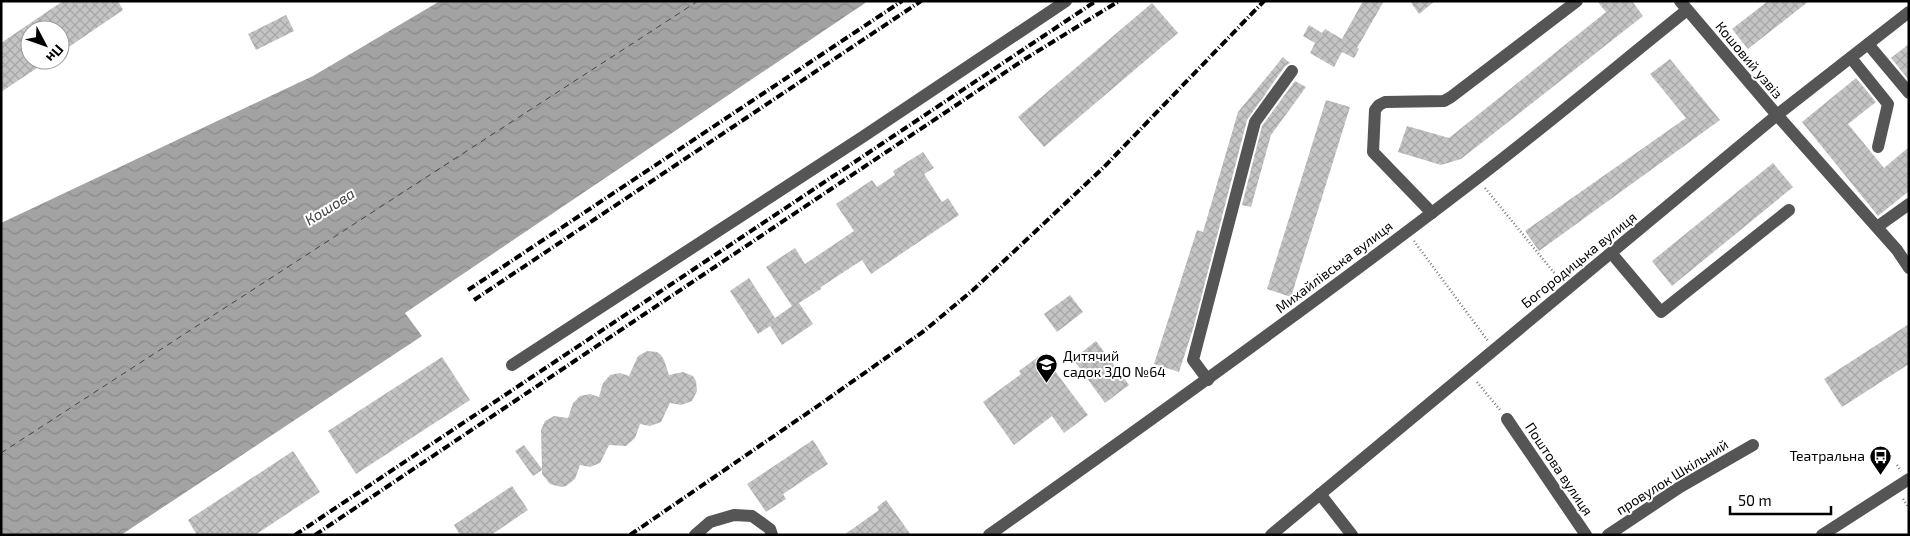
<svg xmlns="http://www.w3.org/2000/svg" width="1910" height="536" font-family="'Exo 2',sans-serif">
<defs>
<pattern id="water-waves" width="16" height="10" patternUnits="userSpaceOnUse" patternTransform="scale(1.25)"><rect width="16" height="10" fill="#a3a3a3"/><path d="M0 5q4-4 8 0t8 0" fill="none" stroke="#8b8b8b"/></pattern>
<pattern id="building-cross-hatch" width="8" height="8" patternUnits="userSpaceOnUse" patternTransform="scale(1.25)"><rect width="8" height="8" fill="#c4c4c4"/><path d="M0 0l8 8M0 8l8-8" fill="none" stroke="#a7a7a7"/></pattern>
</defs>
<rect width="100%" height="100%" fill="#fff"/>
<!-- water -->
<path fill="url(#water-waves)" d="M440,1H868L405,313L422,336L121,535H1V223L313,76Z"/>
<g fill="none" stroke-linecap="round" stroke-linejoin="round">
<!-- ferry -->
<path stroke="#444" stroke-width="1" stroke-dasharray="6 5" stroke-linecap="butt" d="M1,453L698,1"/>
</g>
<!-- building -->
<g fill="url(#building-cross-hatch)">
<path d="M63,1H118L123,10L60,53V30H30V60H49L1,92V43Z"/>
<path d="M1363,1H1384L1357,48L1359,49L1354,58L1342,52L1334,67L1310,53L1315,43L1303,36L1309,25L1322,33L1325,29L1342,39Z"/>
<path d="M1410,1H1435L1419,14Z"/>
<path d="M1597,1H1632L1643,16L1461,159L1441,165L1398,152L1407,126L1449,138L1606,12Z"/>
<path d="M1768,1H1809L1748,49L1732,29Z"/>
<path d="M1152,3L1178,33L1044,147L1018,117Z"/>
<path d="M286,15L294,31L256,50L248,34Z"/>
<path d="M1909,44V80L1891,58Z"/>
<path d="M1283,57L1290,63L1285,66L1247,120L1193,329L1179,372L1154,364L1197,230L1203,232L1238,112Z"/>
<path d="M1670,59L1720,120L1539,251L1525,231L1686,118L1650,74Z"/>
<path d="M1856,78L1876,102L1848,124L1884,168L1909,147V191L1878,216L1802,122Z"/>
<path d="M1295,81L1306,87L1271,135L1251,207L1242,205L1262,126Z"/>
<path d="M1326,100L1350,107L1291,297L1267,289Z"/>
<path d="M923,152L934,168L924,174L942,202L948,198L959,215L871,274L862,260L821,287V289L799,303L813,324L782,345L770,326L758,334L730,291L749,278L775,318L792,306L766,267L795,248L805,264L854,231L836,204L872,180L877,187L895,175L893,171Z"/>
<path d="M1773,163L1793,187L1672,286L1652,261Z"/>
<path d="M1070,295L1083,312L1057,332L1044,314Z"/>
<path d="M1909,324V364L1842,407L1824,379Z"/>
<path d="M1096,341L1129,385L1105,403L1073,359Z"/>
<path d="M647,351L657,352L661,355L664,360L669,375L683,372L693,376L696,381L697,391L692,401L681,405L670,403L661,422L650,426L640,424L635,438L626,446L609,445L600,463L590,467L580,465L575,479L566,486L561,487L550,484L542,474V470L533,476L515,451L524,445L542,469L541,430L545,421L554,416L568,418L573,403L580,396L590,394L599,397L603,383L610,375L620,373L629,376L638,356Z"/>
<path d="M1042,354L1088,415L1064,433L1052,416L1014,445L983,402L1021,374L1019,371Z"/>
<path d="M442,357L470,400L356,474L328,431Z"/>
<path d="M813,440L828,464L783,494L786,499L766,512L747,484Z"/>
<path d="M293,451L320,492L255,535H197L188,520Z"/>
<path d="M512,486L528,510L491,535H460L454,525Z"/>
<path d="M886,500L911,535H844L879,510L877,507Z"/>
</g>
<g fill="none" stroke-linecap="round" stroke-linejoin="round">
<!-- path -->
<g stroke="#777" stroke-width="2.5" stroke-dasharray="1 2.5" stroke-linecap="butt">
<path d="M1485,188L1560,280"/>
<path d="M1414,241L1488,341"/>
<path d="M1477,382L1500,410"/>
<path d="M1897,465L1901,471"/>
<path d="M1903,499L1909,508"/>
</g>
<!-- minor -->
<g stroke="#555" stroke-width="12">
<path d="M1680,1L1777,115L1897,250L1909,268"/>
<path d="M1868,44L1909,93"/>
<path d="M1851,58L1888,104L1878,147"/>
<path d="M1432,213L1373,152L1375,110L1379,105L1385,102L1444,101L1451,97L1577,1"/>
<path d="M1877,227L1909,204"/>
<path d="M1612,254L1661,312L1789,210"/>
<path d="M512,365L864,136L1066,1"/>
<path d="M1208,380L1193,360L1255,122L1292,71"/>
<path d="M1507,419L1586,535"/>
<path d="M1320,494L1352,535"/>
<path d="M695,535L710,522L734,515L752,516L770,529L772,535"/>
<path d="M989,535C1153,419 1316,302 1475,180C1547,125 1616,67 1687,10"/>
<path d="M1271,535L1777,115L1909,12"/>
<path d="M1608,535L1680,487L1753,445"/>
<path d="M1822,535L1909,479"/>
</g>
<!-- rail -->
<g stroke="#000" stroke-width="4" stroke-dasharray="8 2.5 1 2.5" stroke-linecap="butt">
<path d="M468,290L902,1"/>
<path d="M474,300L921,1"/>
<path d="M295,535L1096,1"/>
<path d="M315,535L1025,59L1119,1"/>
<path d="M630,535L822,403L924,331L973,290L1104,167L1264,1"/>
</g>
</g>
<!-- icons -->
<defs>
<symbol id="school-pin" viewBox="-11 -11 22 30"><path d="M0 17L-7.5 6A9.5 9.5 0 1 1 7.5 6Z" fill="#000" stroke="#fff"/><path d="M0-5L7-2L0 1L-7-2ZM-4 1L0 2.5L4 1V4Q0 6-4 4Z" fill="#fff"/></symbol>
<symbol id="bus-pin" viewBox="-11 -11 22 30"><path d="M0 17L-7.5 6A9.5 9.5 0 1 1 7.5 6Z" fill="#000" stroke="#fff"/><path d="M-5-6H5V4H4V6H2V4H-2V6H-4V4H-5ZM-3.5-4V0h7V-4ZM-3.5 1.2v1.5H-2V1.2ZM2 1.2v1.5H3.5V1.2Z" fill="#fff"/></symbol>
</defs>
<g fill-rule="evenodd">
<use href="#school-pin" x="1034" y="352" width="25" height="34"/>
<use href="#bus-pin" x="1868" y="444" width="25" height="34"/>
</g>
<g text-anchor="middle" stroke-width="4" stroke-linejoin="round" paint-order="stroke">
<!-- street labels -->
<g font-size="14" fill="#000" stroke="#fff">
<text transform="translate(1749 60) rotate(50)" y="5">Кошовий узвіз</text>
<text transform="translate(1579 260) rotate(-39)" y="5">Богородицька вулиця</text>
<text transform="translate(1334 267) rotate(-37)" y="5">Михайлівська вулиця</text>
<text transform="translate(1559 469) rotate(56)" y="5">Поштова вулиця</text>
<text transform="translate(1672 477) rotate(-32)" y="5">провулок Шкільний</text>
</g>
<!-- poi labels -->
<g font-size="14" fill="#000" stroke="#fff" text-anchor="start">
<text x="1063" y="361">Дитячий<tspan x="1063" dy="16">садок ЗДО №64</tspan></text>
<text x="1865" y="461" text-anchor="end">Театральна</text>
</g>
<!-- water labels -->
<g font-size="15" font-style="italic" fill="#444" stroke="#fff">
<text transform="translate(330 207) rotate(-32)" y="5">Кошова</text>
</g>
</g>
<!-- border -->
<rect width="1910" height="536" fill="none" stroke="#000000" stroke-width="5"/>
<!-- north arrow -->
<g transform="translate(45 45) rotate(131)"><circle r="24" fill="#ffffff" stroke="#999999"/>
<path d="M0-4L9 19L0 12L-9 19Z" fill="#000000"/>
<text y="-8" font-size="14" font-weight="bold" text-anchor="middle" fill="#000000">Пн</text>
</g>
<!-- scale -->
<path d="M1730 506v8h101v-8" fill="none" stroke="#000000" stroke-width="2.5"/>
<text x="1738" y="506" font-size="15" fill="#000000" stroke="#ffffff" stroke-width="4" paint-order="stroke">50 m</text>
</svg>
